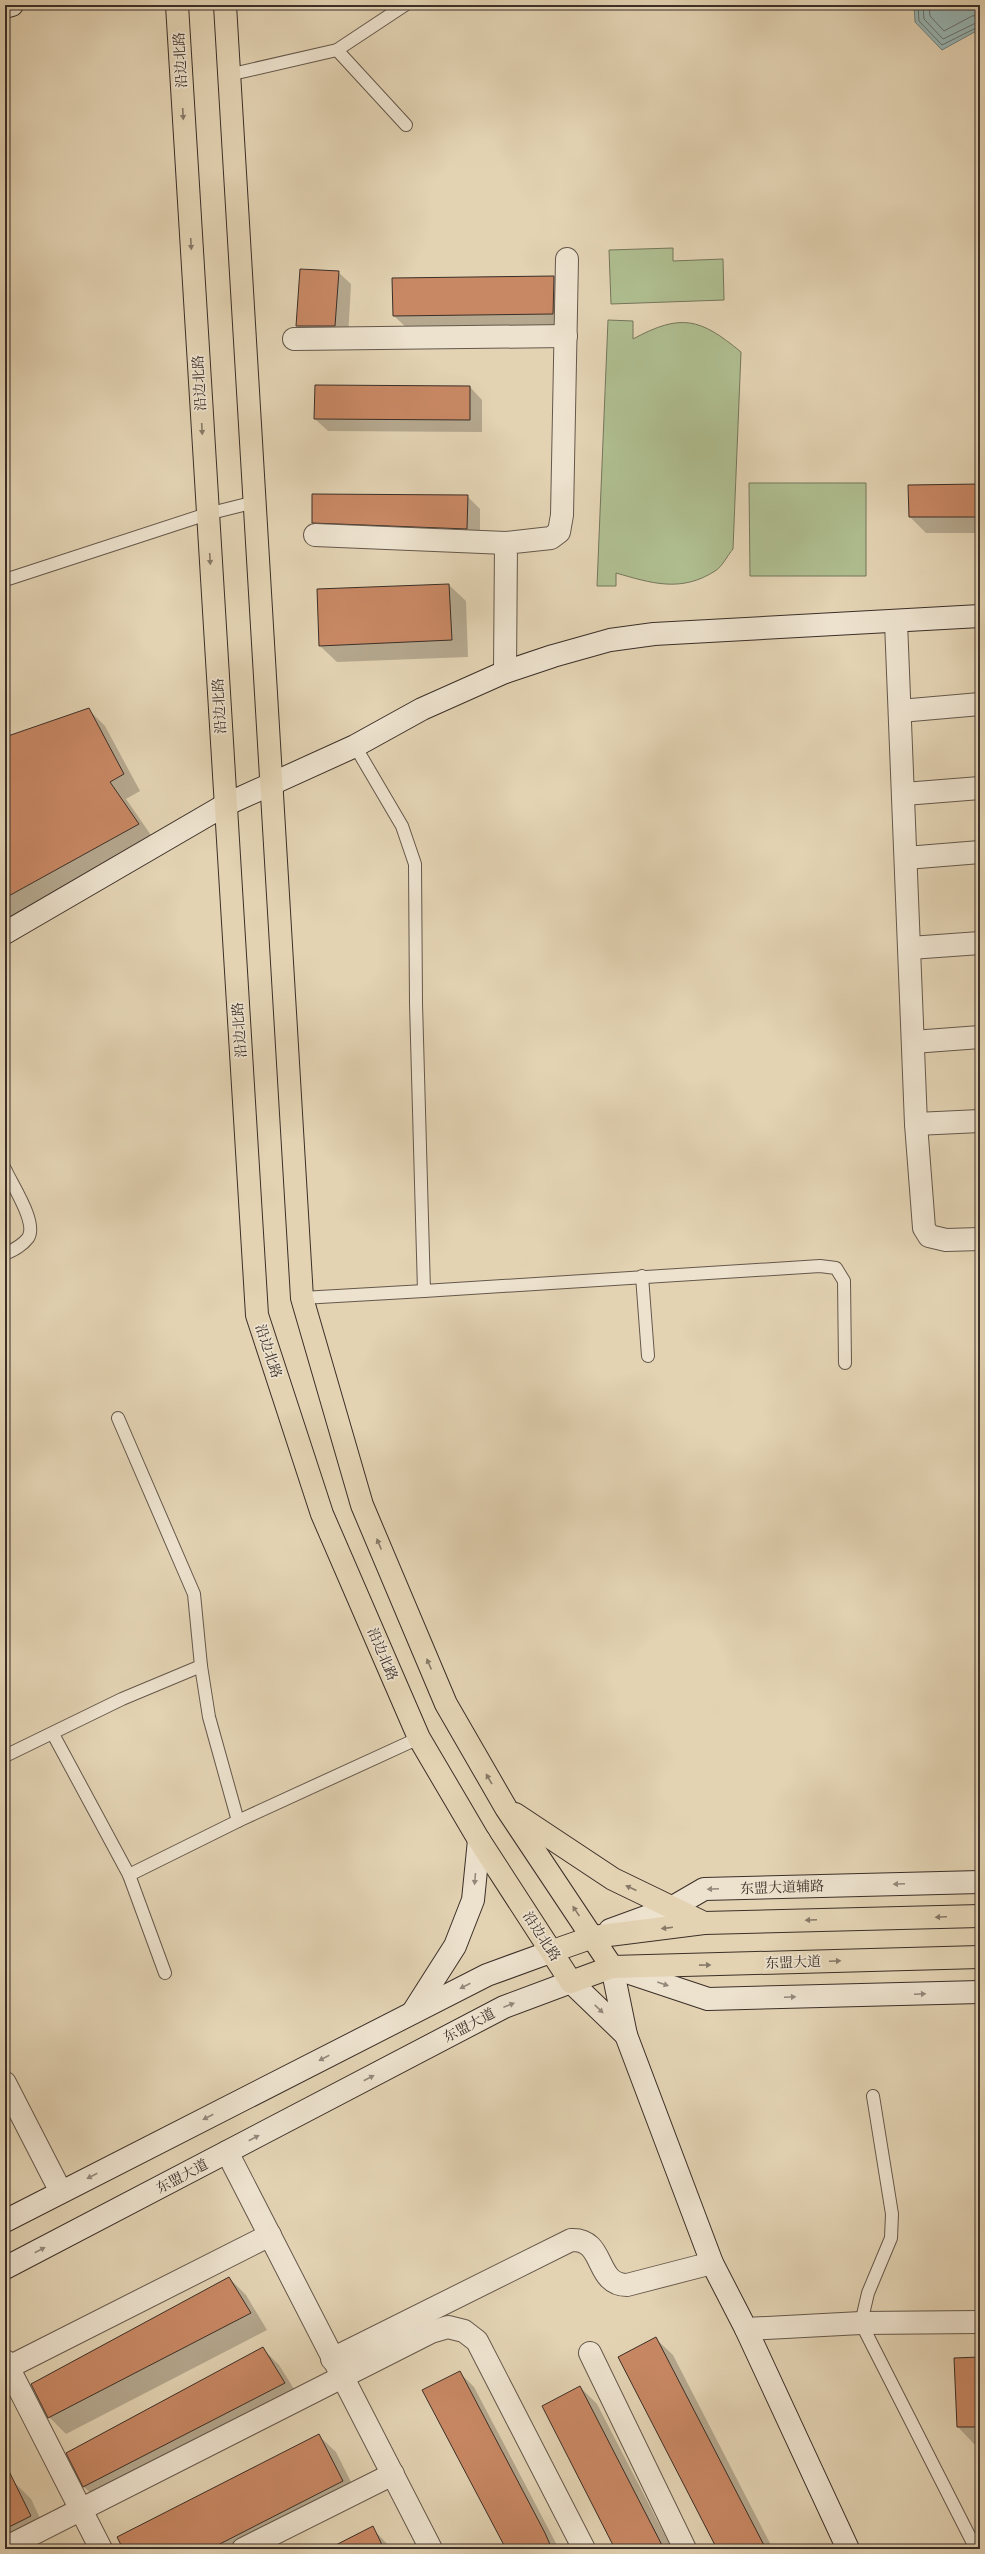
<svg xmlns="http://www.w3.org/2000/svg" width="985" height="2554" font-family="Vollkorn,'Noto Serif SC',serif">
<rect width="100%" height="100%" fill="#e3d3b3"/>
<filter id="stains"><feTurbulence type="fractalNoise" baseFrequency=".005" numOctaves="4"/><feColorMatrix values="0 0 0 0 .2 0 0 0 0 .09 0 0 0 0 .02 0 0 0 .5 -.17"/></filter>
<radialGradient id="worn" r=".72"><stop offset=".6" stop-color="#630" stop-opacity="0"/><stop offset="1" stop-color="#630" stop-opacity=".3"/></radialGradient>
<!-- green -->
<g fill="#afbe90" stroke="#75765c">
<path d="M673,248V261L723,259L724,300L611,304L609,250Z"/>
<path d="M608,320L633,321V339C681,313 700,318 741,352L733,549C727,556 722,567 715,571C681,593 651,583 616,573V586H597Z"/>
<path d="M749,483H866V576H750Z"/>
</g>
<!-- water -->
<path fill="#97b6b5" stroke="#72807d" d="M914,5H980V29L942,50L915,22Z"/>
<!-- shadow -->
<g fill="#0003">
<path d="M301,270L338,272L351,284L348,338L310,339L297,326Z"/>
<path d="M554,277L571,293L570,330L411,332L394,316Z"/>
<path d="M470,387L482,400V432L328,431L315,419Z"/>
<path d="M980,485V533H926L910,517Z"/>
<path d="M467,496L480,509V541L325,536L313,523Z"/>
<path d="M449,585L466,601L468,657L337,662L320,646Z"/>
<path d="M88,709L105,726L140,791L126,799L155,841L5,924V738Z"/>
<path d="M229,2278L246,2295L267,2330L66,2434L49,2417Z"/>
<path d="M656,2339L673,2355L773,2549H718Z"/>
<path d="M262,2348L279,2365L301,2400L101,2503L84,2487L67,2453Z"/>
<path d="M980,2358V2444H974L958,2427Z"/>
<path d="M459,2372L474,2387L559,2549H507Z"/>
<path d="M580,2387L597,2404L672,2549H616Z"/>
<path d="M319,2436L336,2452L359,2498L259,2549H124Z"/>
<path d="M5,2453L10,2465L5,2467Z"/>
<path d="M14,2482L31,2499L47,2533L5,2549V2486Z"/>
<path d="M372,2528L392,2549H330Z"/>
</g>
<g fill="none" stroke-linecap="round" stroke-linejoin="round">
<!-- shore -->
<g stroke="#69726e" stroke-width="1">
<path d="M918,5L919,21L942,45L980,26"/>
<path d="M923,5L924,19L943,39L980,21"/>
<path d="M929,5L930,16L944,31L972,16L980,15"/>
</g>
</g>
<!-- building -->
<g fill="#c88864" stroke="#3b2f28">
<path d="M300,269L339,271L335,326H296Z"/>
<path d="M554,276L553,314L393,316L392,278Z"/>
<path d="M315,385L470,386V420L314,419Z"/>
<path d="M980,484V517H909L908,485Z"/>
<path d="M312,494L468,495L467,529L312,523Z"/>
<path d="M449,584L452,640L319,646L317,589Z"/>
<path d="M89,708L124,774L110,782L139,824L5,898V737Z"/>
<path d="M229,2277L251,2313L48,2418L31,2384Z"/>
<path d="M656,2337L766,2549H717L618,2357Z"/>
<path d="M263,2347L285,2383L83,2487L66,2453Z"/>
<path d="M980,2357V2427H957L954,2358Z"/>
<path d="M460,2371L545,2533L552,2549H506L422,2390Z"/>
<path d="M580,2386L664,2549H615L542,2406Z"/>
<path d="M319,2434L343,2481L210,2549H123L117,2537Z"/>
<path d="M5,2463L31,2516L5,2529Z"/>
<path d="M373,2526L384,2549H328Z"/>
</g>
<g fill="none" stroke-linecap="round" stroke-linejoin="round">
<defs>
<g id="lane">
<path d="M337,50L406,125"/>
<path d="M228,75L337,50L405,5"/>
<path d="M5,580L207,514L255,502"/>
<path d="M355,746L402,826L415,864L416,1003L424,1291L820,1266L836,1268L844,1281L845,1363"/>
<path d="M5,1169C12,1185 38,1223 28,1238C22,1246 13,1250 5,1254"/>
<path d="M642,1276L648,1356"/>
<path d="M302,1298L424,1291"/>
<path d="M118,1418L194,1594L201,1666"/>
<path d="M53,1734L129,1875L165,1973"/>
<path d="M5,1756L122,1699L201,1666L209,1717L238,1821"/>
<path d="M129,1875L238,1821L419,1738"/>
<path d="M873,2096L892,2214L891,2238L868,2293L861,2323L976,2549"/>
</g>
<g id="street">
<path d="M294,339L566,336"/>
<path d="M315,535L506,543"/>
<path d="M896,622L916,1124L924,1228L929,1236L946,1240L980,1239"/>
<path d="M505,672L506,543L551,538L559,532L562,515L567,259"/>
<path d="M900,711L980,704"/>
<path d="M904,794L980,788"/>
<path d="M906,858L980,852"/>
<path d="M910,948L980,943"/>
<path d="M913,1042L980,1037"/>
<path d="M916,1124L980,1121"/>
<path d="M5,2083L61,2192"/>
<path d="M227,2152L431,2549"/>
<path d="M746,2329L861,2323L980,2322"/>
<path d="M590,2353L685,2549"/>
<path d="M332,2359L571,2240C606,2238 594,2285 627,2285L712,2263"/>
<path d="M5,2361L101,2549"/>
<path d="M5,2369L270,2235"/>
<path d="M5,2548L431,2332L448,2327L464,2331L477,2341L584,2549"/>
<path d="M243,2549L393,2474"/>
</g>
<g id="secondary">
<path d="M5,7L12,5"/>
<path d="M5,933L225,805L355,746L422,709L505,672L553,656L610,640L654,634L980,616"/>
<path d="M610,1930L673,1907L704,1889L980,1882"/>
<path d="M615,1968L708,1999L980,1992"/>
<path d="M413,2012L455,1946L473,1900L479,1840"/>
<path d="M626,2035L712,2263L746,2329L848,2549"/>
<path d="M5,2221L487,1975L553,1951"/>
<path d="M5,2268L504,2007L571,1982L626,2035L612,1967"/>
</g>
<g id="highway">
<path d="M177,5L257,1315L322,1514L419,1738L479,1840L571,1982L612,1967L980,1957"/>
<path d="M225,5L302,1298L362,1505L446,1704L506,1808L612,1967"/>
<path d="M515,1814L613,1879L704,1923"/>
<path d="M553,1951L593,1937L704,1923L980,1916"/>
</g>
</defs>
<!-- lane casing -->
<use href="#lane" stroke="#65584b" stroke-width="14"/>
<!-- street casing -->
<use href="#street" stroke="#65584b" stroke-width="24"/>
<!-- secondary casing -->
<use href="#secondary" stroke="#3b2f28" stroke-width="24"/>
<!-- highway casing -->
<use href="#highway" stroke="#3b2f28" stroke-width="24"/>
<!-- lane -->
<use href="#lane" stroke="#ede2ce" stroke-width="12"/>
<!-- street -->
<use href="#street" stroke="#ede2ce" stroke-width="22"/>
<!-- secondary -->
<use href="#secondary" stroke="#ede2ce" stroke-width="22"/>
<!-- highway -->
<use href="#highway" stroke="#e3d3b3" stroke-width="22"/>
</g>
<!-- one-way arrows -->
<defs><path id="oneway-solid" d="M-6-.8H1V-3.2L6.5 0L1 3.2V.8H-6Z"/></defs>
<g fill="#877967">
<use href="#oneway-solid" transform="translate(183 114) rotate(87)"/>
<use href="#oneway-solid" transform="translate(191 244) rotate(87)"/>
<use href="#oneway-solid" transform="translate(202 429) rotate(87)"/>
<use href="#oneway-solid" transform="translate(210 559) rotate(87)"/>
<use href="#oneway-solid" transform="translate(379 1544) rotate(-113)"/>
<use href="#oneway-solid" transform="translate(429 1664) rotate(-113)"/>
<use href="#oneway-solid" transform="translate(489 1779) rotate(-120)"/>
<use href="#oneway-solid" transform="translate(631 1888) rotate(-155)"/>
<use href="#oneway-solid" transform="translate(576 1911) rotate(-124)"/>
<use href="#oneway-solid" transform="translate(941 1917) rotate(178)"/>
<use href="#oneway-solid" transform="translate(811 1920) rotate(178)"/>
<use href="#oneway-solid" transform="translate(667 1928) rotate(173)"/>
<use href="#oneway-solid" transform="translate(835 1961) rotate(-2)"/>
<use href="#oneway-solid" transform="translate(705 1965) rotate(-1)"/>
</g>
<g fill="#94887b">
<use href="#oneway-solid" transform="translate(475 1879) rotate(95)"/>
<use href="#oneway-solid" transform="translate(899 1884) rotate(178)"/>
<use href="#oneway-solid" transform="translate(713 1889) rotate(178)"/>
<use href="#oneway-solid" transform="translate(663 1984) rotate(19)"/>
<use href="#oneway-solid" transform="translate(465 1986) rotate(153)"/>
<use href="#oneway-solid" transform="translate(920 1994) rotate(-2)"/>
<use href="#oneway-solid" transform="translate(790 1997) rotate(-2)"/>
<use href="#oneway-solid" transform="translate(509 2005) rotate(-21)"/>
<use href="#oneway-solid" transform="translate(599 2009) rotate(44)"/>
<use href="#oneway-solid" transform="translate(324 2058) rotate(153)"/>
<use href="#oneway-solid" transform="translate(369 2078) rotate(-28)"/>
<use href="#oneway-solid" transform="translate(208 2117) rotate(153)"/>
<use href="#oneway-solid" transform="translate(254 2138) rotate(-28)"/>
<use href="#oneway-solid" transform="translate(92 2176) rotate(153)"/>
<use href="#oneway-solid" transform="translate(40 2250) rotate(-28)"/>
</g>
<g text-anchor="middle" stroke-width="3.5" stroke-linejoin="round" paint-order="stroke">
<!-- street labels -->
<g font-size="14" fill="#3b2f28" stroke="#ede2ce">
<text transform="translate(180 60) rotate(-93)" y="5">沿边北路</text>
<text transform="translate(199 383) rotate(-93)" y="5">沿边北路</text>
<text transform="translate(219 706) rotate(-93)" y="5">沿边北路</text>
<text transform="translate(239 1030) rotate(-94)" y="5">沿边北路</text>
<text transform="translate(269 1351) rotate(72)" y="5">沿边北路</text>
<text transform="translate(383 1654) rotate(67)" y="5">沿边北路</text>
<text transform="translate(782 1887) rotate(-2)" y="5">东盟大道辅路</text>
<text transform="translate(542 1936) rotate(57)" y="5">沿边北路</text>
<text transform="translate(793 1962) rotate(-2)" y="5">东盟大道</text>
<text transform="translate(469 2025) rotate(-28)" y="5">东盟大道</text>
<text transform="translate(182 2176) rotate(-28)" y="5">东盟大道</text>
</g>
</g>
<!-- margin -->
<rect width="985" height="2554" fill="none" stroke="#e3d3b3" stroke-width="20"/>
<rect x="6" y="6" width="973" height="2542" fill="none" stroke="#3b2f28" stroke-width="2"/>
<rect x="10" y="10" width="965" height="2534" fill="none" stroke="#3b2f28"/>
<rect width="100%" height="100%" filter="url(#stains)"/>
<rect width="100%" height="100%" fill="url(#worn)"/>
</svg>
